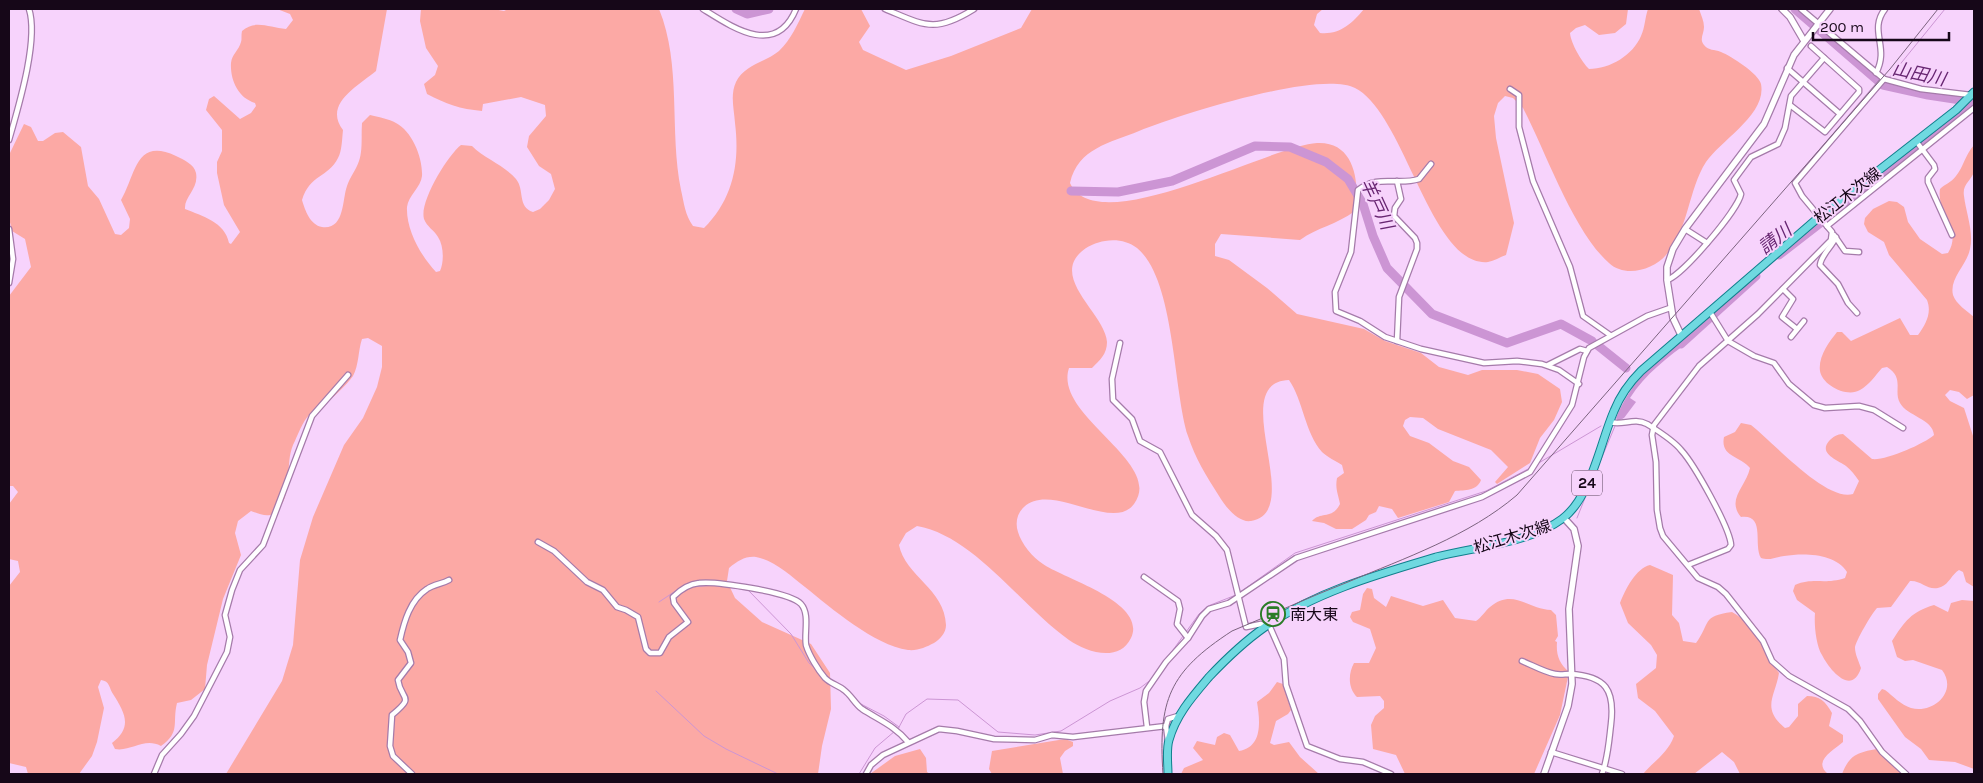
<svg xmlns="http://www.w3.org/2000/svg" width="1983" height="783" font-family="Karla,'Noto Sans JP',sans-serif">
<rect width="100%" height="100%" fill="#f7d3fc"/>
<!-- green -->
<g fill="#fca9a5">
<path d="M277,9H387L376,71C358,86 323,104 343,130C342,139 342,151 338,158C328,178 310,174 302,200C305,210 310,225 322,227C345,230 342,200 347,186C350,177 356,170 359,161C363,150 361,135 362,123L370,115C378,117 389,119 396,123C412,131 423,158 422,176C421,187 408,196 407,207C406,230 421,256 436,272L440,271C444,262 444,246 438,237C434,230 427,227 424,219C419,202 448,155 461,145L472,146C485,159 504,165 516,179C525,190 517,207 533,212L540,209L549,200L555,189L551,174L539,166L527,147L529,136L546,116L545,105L521,97L483,104L482,111C460,109 446,104 427,94L424,84L435,75L438,66L426,48L420,21L421,9H493L504,11L508,9H659C682,65 669,131 681,190C684,203 685,215 693,226L704,228C733,199 740,163 735,123C734,109 730,95 736,82C744,65 766,62 779,51C791,40 798,23 805,9H861L870,26L859,42L863,50L906,70L951,56L1021,28L1032,9H1323L1317,14L1314,25L1320,33C1339,35 1352,24 1364,9H1628L1626,24L1615,33L1599,35L1585,25L1576,28L1570,33C1571,44 1582,62 1589,69C1610,69 1633,55 1641,36C1645,28 1645,17 1648,9H1699C1701,15 1704,21 1704,27C1704,34 1699,39 1704,45C1709,51 1714,49 1721,52C1731,56 1759,74 1761,84C1767,114 1721,140 1706,162C1688,190 1689,229 1666,255C1653,270 1625,278 1609,263C1573,231 1546,152 1523,108L1513,98L1505,96L1498,103L1494,116L1496,138L1514,223L1506,255C1500,257 1494,261 1488,262C1431,268 1405,113 1355,88C1318,70 1179,115 1139,131C1110,143 1078,148 1070,183C1096,242 1269,146 1317,143C1355,141 1360,183 1355,211C1336,225 1318,227 1300,240L1221,234L1215,244V256L1229,260L1267,288L1297,314L1364,329L1385,341L1421,353L1439,367L1468,375L1482,370H1517L1538,374L1560,389L1562,402L1554,420L1540,438L1530,463L1497,484L1495,482L1508,467L1491,450L1438,429L1423,418L1410,417L1405,420L1403,426L1410,436L1429,443L1453,461L1469,467L1481,480C1477,491 1465,490 1455,491L1449,502L1398,518L1392,509L1379,506L1376,512L1369,515L1366,520L1352,529H1336L1324,523L1312,521C1321,511 1332,520 1340,504C1338,493 1335,489 1337,478L1344,473L1342,465C1336,461 1327,457 1322,452C1305,433 1303,400 1289,380C1225,382 1307,512 1251,521C1238,523 1225,506 1219,496C1207,477 1195,458 1188,436C1173,389 1175,279 1137,248C1128,241 1116,239 1105,241C1097,242 1086,247 1081,252C1051,279 1106,315 1107,342C1107,354 1100,360 1092,368H1069C1053,416 1165,462 1134,504C1113,533 1051,481 1024,507C1017,513 1015,523 1018,532C1021,543 1033,558 1043,564C1062,578 1148,602 1131,638C1119,663 1086,652 1069,640C1021,606 974,536 917,526L906,533L899,545C905,576 945,589 946,625C946,633 940,639 934,643C926,647 918,651 908,650C874,645 831,608 805,587C791,576 774,560 756,557C745,556 738,561 729,568L727,581L735,598L762,622L811,644L830,673L831,709L822,746L818,774H226L282,681L293,645L300,560L313,517L344,445L363,418L377,387L382,367V346L368,338L362,339C358,351 359,365 353,376C346,386 332,398 323,406C319,409 313,411 310,414C302,422 298,435 293,445C285,464 293,490 279,509C271,519 262,515 251,511L238,521L235,533L241,555L223,599L207,665L205,689L191,700L177,703C172,723 181,732 161,746C144,737 131,752 115,749L112,743C133,727 125,713 113,694C109,688 110,681 101,680L98,687L104,708L97,742L92,756L79,774H28L26,767L9,763V586L20,572L18,561L9,559V504L18,492L13,486H9V296L31,267L25,239L12,231L9,218V155L24,124L31,127L38,141H43L55,133L63,132L81,147L88,186L99,199L115,234L121,235L129,228L130,219L121,200C136,175 135,137 176,156C184,160 194,164 196,173C199,189 184,196 185,209C202,216 225,222 229,243L231,244L240,232L224,205L217,173V162L222,151V130L206,110L209,99L214,96L240,119L251,113L256,106L255,103C238,98 230,80 231,63C232,54 239,50 241,42C242,39 241,35 242,31C255,19 270,28 286,29L293,20L290,14Z"/>
<path d="M1974,145C1974,153 1977,165 1974,172C1971,181 1962,184 1964,196C1966,213 1974,232 1970,249C1967,265 1949,278 1953,295C1956,304 1967,311 1974,317V395L1967,399L1959,392L1950,390L1945,395L1950,401L1964,408L1974,439V587L1966,582L1963,572L1959,570C1952,574 1949,584 1941,587C1928,592 1922,580 1910,581L1891,607L1877,608C1872,613 1855,642 1855,648C1855,654 1859,662 1861,668C1852,696 1830,671 1822,655C1816,645 1814,625 1815,613L1797,600L1793,591L1795,585C1814,577 1824,585 1845,578L1847,572C1835,553 1804,553 1784,556C1775,557 1770,561 1761,558C1753,545 1766,514 1741,517C1726,499 1746,487 1750,468C1740,456 1720,457 1724,437L1735,432L1741,423L1751,425C1772,441 1826,502 1853,494L1859,481C1855,475 1851,470 1846,466C1838,460 1818,454 1829,441C1833,437 1837,434 1843,434L1872,459C1885,461 1924,444 1934,435C1933,419 1907,416 1900,403C1893,391 1905,378 1887,367L1882,368C1875,376 1869,385 1860,390C1847,398 1822,385 1820,371C1818,357 1829,342 1837,332H1842L1851,341L1900,318L1910,335H1918C1926,324 1932,313 1927,300L1889,255L1884,242L1868,232L1864,224L1865,218L1873,209L1889,201L1897,202L1904,207L1908,222L1920,239L1942,254L1948,253C1963,229 1936,213 1940,189C1945,184 1951,183 1956,176C1964,166 1964,157 1974,145Z"/>
<path d="M1650,565L1673,575L1672,615L1679,623L1683,641L1696,643C1711,623 1701,616 1732,612C1755,624 1764,653 1779,673C1775,697 1761,708 1785,728L1789,727L1798,716V704L1807,696C1820,696 1825,701 1832,713L1829,726L1843,735V742C1834,750 1812,761 1828,774H1740L1734,762L1722,752L1694,774H1643C1654,761 1668,753 1674,736L1655,711L1638,698L1636,684L1656,668L1657,655L1651,645L1628,623L1620,603C1625,590 1636,568 1650,565Z"/>
<path d="M1367,588L1372,589L1374,598L1386,607L1391,596L1423,606L1443,600L1455,618L1476,621C1482,617 1485,611 1490,607C1513,588 1528,609 1551,610L1556,615L1558,636L1555,641L1557,642C1556,655 1559,663 1569,672L1560,715L1534,774H1405L1396,755L1373,749L1371,725L1375,716L1384,708V701L1380,696L1357,697C1348,688 1348,674 1354,663H1369L1376,648L1370,629L1353,622L1350,617L1352,612L1360,610L1363,594Z"/>
<path d="M1962,600L1974,601V769L1955,762L1929,760L1921,749L1905,737L1878,699V694L1882,689L1885,690C1893,696 1901,705 1911,708C1934,714 1958,691 1942,670L1913,660L1905,661L1897,657L1892,641C1905,621 1911,612 1934,605L1948,612L1951,603Z"/>
<path d="M1277,682L1283,684L1291,710L1288,714L1276,721L1270,743L1274,745L1289,742L1300,757L1319,774H1181L1184,768L1203,760L1193,748L1197,741L1215,745L1217,737L1224,733L1230,735L1239,751C1263,747 1260,721 1257,702L1269,693Z"/>
<path d="M1065,739L1073,742V746L1065,751L1060,758L1063,774H992L989,769L992,751Z"/>
<path d="M1882,748L1908,774H1842C1850,753 1860,752 1882,748Z"/>
<path d="M920,749L926,758L927,772L930,774H870L895,756Z"/>
</g>
<!-- water -->
<path fill="#cc95d4" d="M1688,336L1691,340C1668,357 1645,374 1630,398L1636,402L1624,418L1618,421L1616,418C1633,378 1655,362 1688,336Z"/>
<g fill="none" stroke-linecap="round" stroke-linejoin="round">
<!-- stream -->
<g stroke="#cc95d4" stroke-width="1">
<path d="M1889,78L1945,9"/>
<path d="M1883,85L1885,83"/>
<path d="M1600,462L1615,426"/>
<path d="M1537,464L1601,426"/>
<path d="M1577,518L1589,488"/>
<path d="M689,587L716,585L748,590L791,634L809,663L815,668"/>
<path d="M1239,593L1295,553L1486,491L1532,467"/>
<path d="M659,602L680,588"/>
<path d="M656,691L704,736L726,749L778,774"/>
<path d="M859,703L884,716L899,727"/>
<path d="M898,729L906,714L927,699L958,700L998,732L1035,735L1061,731L1110,701L1140,688L1152,679L1199,614L1208,606L1236,595"/>
<path d="M859,774L875,748L895,731"/>
</g>
<!-- river -->
<g stroke="#cc95d4" stroke-width="9">
<path d="M736,9L747,14L769,9"/>
<path d="M1795,9L1883,85L1928,95L1974,102"/>
<path d="M1071,191L1118,192L1172,181L1255,146L1290,147L1326,162L1348,179L1363,204L1373,236L1387,268L1432,314L1507,343L1561,324L1592,341"/>
<path d="M1779,255L1974,104"/>
<path d="M1596,344L1626,368"/>
<path d="M1681,344L1756,276"/>
</g>
<defs>
<g id="minor">
<path d="M703,9C732,27 776,58 796,9"/>
<path d="M885,9C924,25 934,34 974,9"/>
<path d="M1801,9L1884,79L1921,89L1971,95"/>
<path d="M1787,68L1840,114"/>
<path d="M1876,73C1890,47 1868,31 1885,9"/>
<path d="M1884,79L1795,183L1802,196L1832,232L1831,240L1758,314L1699,366L1654,425L1652,435L1656,462L1657,510L1660,528L1663,536L1698,578L1718,587L1726,594L1763,641L1772,661L1789,676L1848,709L1860,721L1882,752L1906,774"/>
<path d="M1510,89L1519,95V127L1533,181L1570,267L1583,316L1610,335"/>
<path d="M1790,105L1825,132L1859,92V89L1811,46"/>
<path d="M9,140C18,108 39,40 29,9"/>
<path d="M1916,141L1934,165L1935,169L1928,178V182L1952,235"/>
<path d="M1431,164L1419,179C1398,186 1378,174 1358,190L1351,252L1335,292L1336,311L1360,321L1385,337L1421,349L1484,363L1517,361L1542,364L1559,370L1579,384"/>
<path d="M1827,226L1974,108"/>
<path d="M9,229L13,259L9,283"/>
<path d="M1685,229L1707,243"/>
<path d="M1834,235L1845,251L1859,252"/>
<path d="M1836,237C1832,247 1821,255 1820,265L1838,284L1848,303L1857,313"/>
<path d="M1667,280C1682,276 1738,210 1741,194L1734,180L1751,157L1778,144L1785,128L1791,96L1824,58"/>
<path d="M1783,289L1793,299L1782,317L1797,329"/>
<path d="M1710,312L1728,341L1754,356L1774,363L1789,384L1814,405L1825,408L1859,406L1874,410L1903,428"/>
<path d="M1791,337L1804,321"/>
<path d="M1397,341L1399,297L1417,249V243L1415,238L1394,216L1395,208L1401,199L1397,181"/>
<path d="M1120,343L1112,379L1113,400L1132,419L1140,441L1160,452L1192,515L1216,536L1227,550L1246,627L1261,624L1265,627"/>
<path d="M1548,365L1580,349L1587,351"/>
<path d="M1610,422C1622,426 1634,417 1647,424C1658,431 1673,440 1681,450C1694,464 1730,528 1731,545L1728,549L1688,565"/>
<path d="M538,542L554,551L587,582L603,590L617,607L626,610L638,617L646,649L650,653H660L669,637L688,622L674,603L673,597C680,590 688,584 699,583C716,581 790,592 801,604C810,614 804,633 806,645C809,655 818,670 825,678C831,684 838,685 844,690C851,695 855,704 862,709C879,720 895,726 908,742"/>
<path d="M1144,577L1178,601L1180,609L1177,624L1188,638"/>
<path d="M1269,625L1284,659L1286,685L1307,746L1340,759L1363,762L1391,774"/>
<path d="M1522,661C1532,665 1544,672 1555,674C1560,675 1565,674 1570,674C1606,676 1615,690 1611,724C1609,741 1608,758 1602,774"/>
<path d="M1166,726L1168,719L1178,716"/>
<path d="M1147,727L1144,702L1146,691L1166,662L1188,638L1202,616L1209,609L1229,603L1296,558L1482,497L1530,472L1572,405L1584,357L1589,348L1647,316L1670,308"/>
<path d="M1551,752L1622,774"/>
<path d="M154,774L162,755L181,734L194,716L227,652L230,637L225,615L232,590L240,570L263,545L312,416L348,375"/>
<path d="M412,774L393,756L390,746L392,715C416,695 401,701 398,680L411,663L408,652L400,640C404,622 410,600 427,589C434,584 442,584 449,580"/>
<path d="M866,774L871,765L883,755L939,729L957,731L994,739L1035,740L1052,735L1073,737L1166,726L1168,741"/>
</g>
<g id="tertiary">
<path d="M1782,9L1790,17L1804,41"/>
<path d="M1681,335L1673,318L1667,280V267L1673,249L1685,229L1764,124L1794,55L1830,9"/>
<path d="M1544,774L1568,706L1572,684L1569,609L1578,546L1574,529L1564,518"/>
</g>
<path id="primary" d="M1168,774C1168,764 1166,750 1169,740C1176,715 1192,697 1209,677C1226,659 1245,641 1265,627C1315,592 1379,574 1436,557C1475,547 1530,543 1562,519C1591,498 1600,443 1614,411C1620,396 1629,383 1641,371L1819,217L1956,110L1974,92"/>
</defs>
<!-- minor casing -->
<use href="#minor" stroke="#a57baa" stroke-width="7"/>
<!-- tertiary casing -->
<use href="#tertiary" stroke="#a57baa" stroke-width="8"/>
<!-- primary casing -->
<use href="#primary" stroke="#117f8d" stroke-width="9"/>
<!-- minor -->
<use href="#minor" stroke="#fff" stroke-width="4.5"/>
<!-- tertiary -->
<use href="#tertiary" stroke="#fff" stroke-width="5.5"/>
<!-- primary -->
<use href="#primary" stroke="#6fd9e0" stroke-width="7"/>
<!-- rail -->
<path stroke="#7c637f" stroke-width="1" d="M1163,774C1158,700 1169,672 1232,631C1271,615 1309,597 1348,582C1405,558 1469,536 1517,495L1890,69L1938,9"/>
</g>
<!-- icons -->
<defs>
<symbol id="station-ring" viewBox="-11 -11 22 22"><circle r="9.5" fill="#f7d3fc" stroke="#2b7c28" stroke-width="1.5"/><path d="M-3-6H3Q5-6 5-4V2Q5 4 3 4L4.5 6H3L1.5 4h-3L-3 6H-4.5L-3 4Q-5 4-5 2V-4Q-5-6-3-6ZM-3.5-4v3h7v-3ZM-3.5 1v1.5H-2V1ZM2 1v1.5H3.5V1Z" fill="#2b7c28"/></symbol>
</defs>
<g fill-rule="evenodd">
<use href="#station-ring" x="1259" y="600" width="28" height="28"/>
</g>
<g text-anchor="middle" stroke-width="4" stroke-linejoin="round" paint-order="stroke">
<!-- shield labels -->
<rect fill="#f7d3fc" stroke="#5a445c" stroke-width="1" x="1572" y="470.5" width="30" height="25" rx="4"/>
<g font-size="15" font-weight="bold" fill="#160718">
<text x="1587" y="488">24</text>
</g>
<!-- street labels -->
<g font-size="16" fill="#160718" stroke="#f7d3fc">
<text transform="translate(1847 195) rotate(-38)" y="6">松江木次線</text>
<text transform="translate(1512 536) rotate(-17)" y="6">松江木次線</text>
</g>
<!-- poi labels -->
<g font-size="16" fill="#160718" stroke="#f7d3fc" text-anchor="start">
<text x="1290" y="620">南大東</text>
</g>
<!-- water labels -->
<g font-size="18" font-style="italic" fill="#682672" stroke="#f7d3fc">
<text transform="translate(1919 74) rotate(12)" y="6">山田川</text>
<text transform="translate(1377 204) rotate(65)" y="6">羊戸川</text>
<text transform="translate(1775 239) rotate(-38)" y="6">請川</text>
</g>
</g>
<!-- border -->
<rect width="1983" height="783" fill="none" stroke="#160718" stroke-width="20"/>
<!-- scale -->
<path d="M1813 32v8h136v-8" fill="none" stroke="#160718" stroke-width="2.5"/>
<text x="1820" y="32" font-size="15" fill="#160718" stroke="#f7d3fc" stroke-width="4" paint-order="stroke">200 m</text>
</svg>
